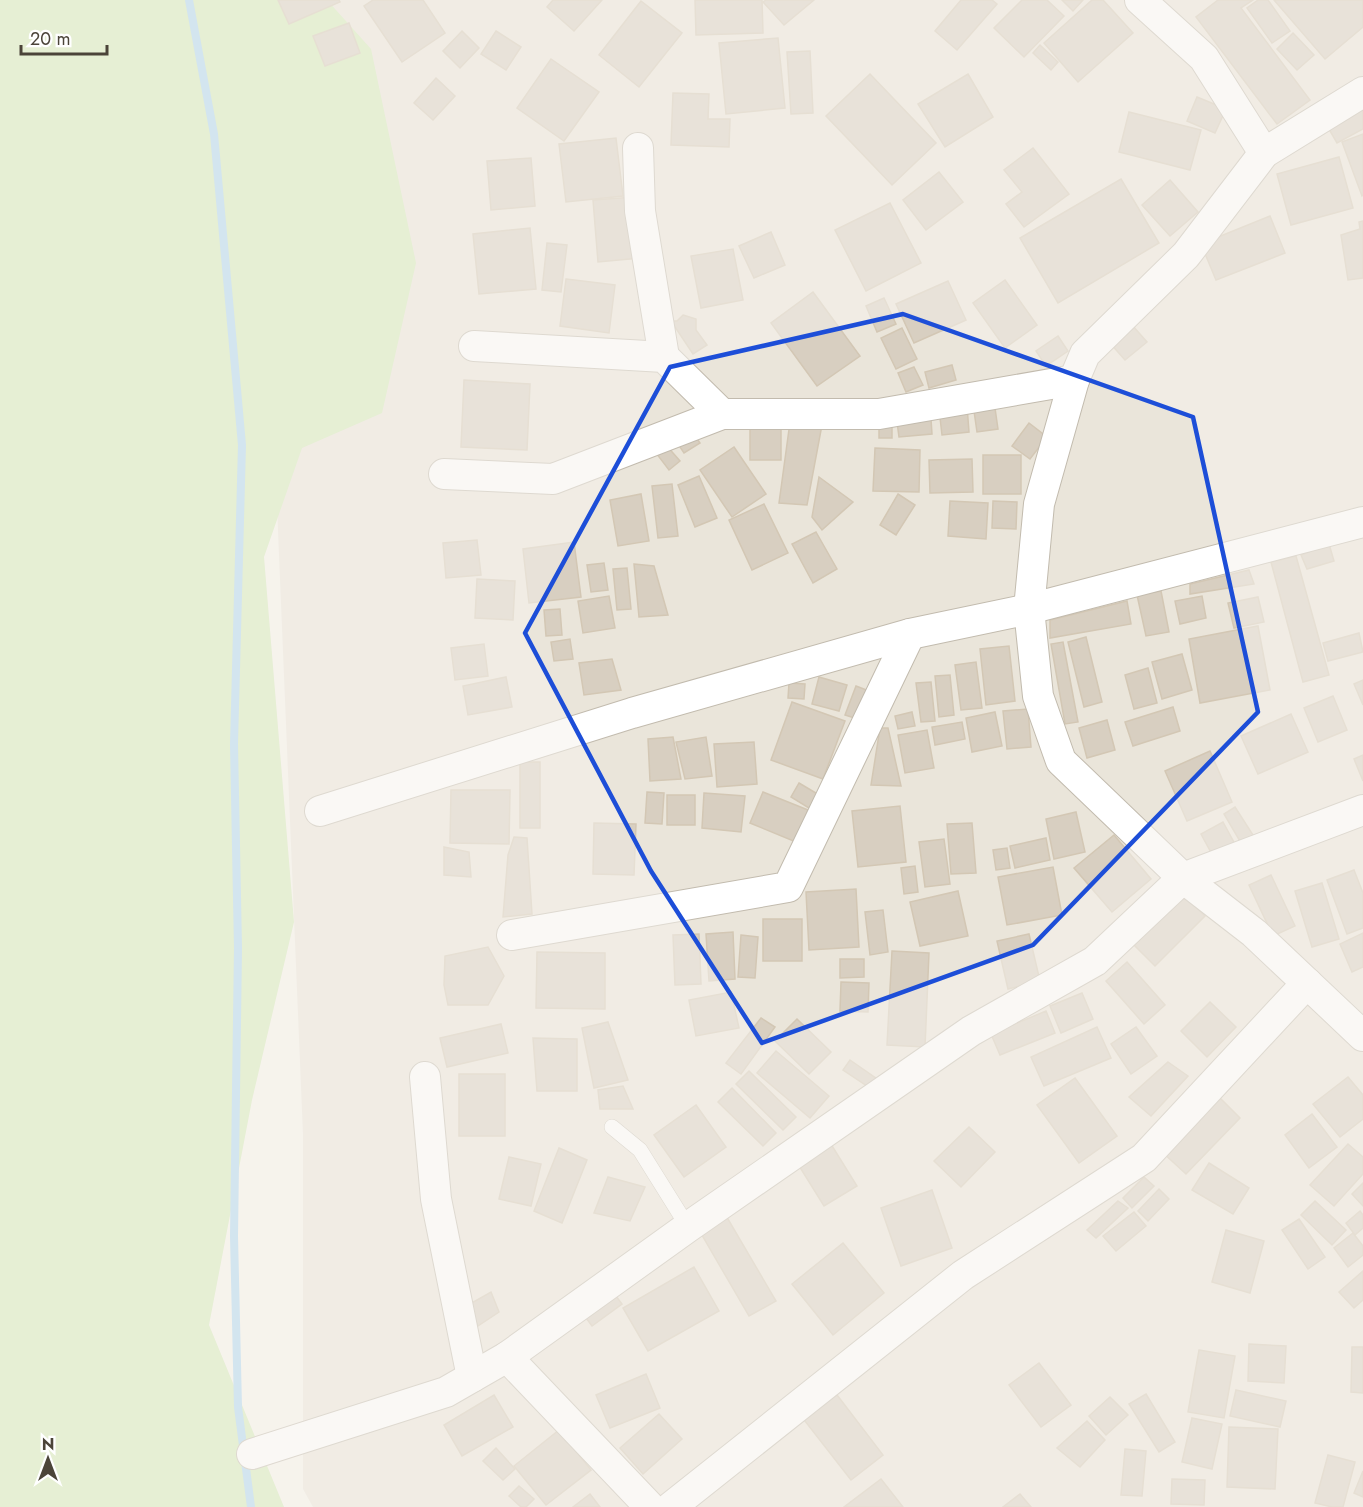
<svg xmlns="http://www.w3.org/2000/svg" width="1363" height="1507" font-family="Jost,sans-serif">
<rect width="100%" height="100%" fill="#f6f3ec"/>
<!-- residential -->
<path fill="#eae5da" d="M261,0H1363V1507H313L303,1489V1135L278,531Z"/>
<!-- green -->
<path fill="#d2eab5" d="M0,0H327L371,49L416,263L382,413L302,448L264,557L294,922L252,1100L209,1325L284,1507H0Z"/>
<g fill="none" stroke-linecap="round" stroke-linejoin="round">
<!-- stream -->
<path stroke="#a9d4f2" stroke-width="8" d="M189,0L214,134L242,445L234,744L238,948L234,1236L238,1407L251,1507"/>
</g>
<!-- building -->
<g fill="#d8cfc1" stroke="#d3c7b4" stroke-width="1.5">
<path d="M278,0H339L340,2L289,24Z"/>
<path d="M373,0H423L445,33L402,62L364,6Z"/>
<path d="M553,0H602L574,31L547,7Z"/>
<path d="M695,0H762L763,33L696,35Z"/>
<path d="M766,0H814L784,25L763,2Z"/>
<path d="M961,0H992L997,4L957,50L935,31Z"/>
<path d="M1022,0H1047L1064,16L1024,57L994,28Z"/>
<path d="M1062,0H1083L1073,11Z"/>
<path d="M1092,0H1103L1133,33L1078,82L1044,43Z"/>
<path d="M1218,0H1253L1241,8L1310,100L1277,124L1196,17Z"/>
<path d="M1258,0H1268L1290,31L1272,43L1247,8Z"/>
<path d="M1274,0H1363V27L1325,59Z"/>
<path d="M641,1L682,33L639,87L599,55Z"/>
<path d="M349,23L360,53L325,66L313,36Z"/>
<path d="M462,31L479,48L460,68L443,51Z"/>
<path d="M496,31L521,47L506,70L481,54Z"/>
<path d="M1293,33L1314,55L1297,70L1277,49Z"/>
<path d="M778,38L785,108L726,114L719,43Z"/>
<path d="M1040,45L1058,62L1051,70L1033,53Z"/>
<path d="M810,51L813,113L791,114L787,52Z"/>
<path d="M551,59L599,92L564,141L517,108Z"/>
<path d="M870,74L936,143L892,185L826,116Z"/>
<path d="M968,74L993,117L945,147L918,104Z"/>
<path d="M436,78L455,96L433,120L414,103Z"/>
<path d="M673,93L709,94L708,119H730L729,147L671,145Z"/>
<path d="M1197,97L1226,109L1215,133L1187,121Z"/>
<path d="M1363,103V129L1337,143L1326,124Z"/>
<path d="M1129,112L1201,130L1190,170L1119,152Z"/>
<path d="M1363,134V195L1362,196L1342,142Z"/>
<path d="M616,138L623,196L566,202L559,144Z"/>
<path d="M1033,148L1069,194L1024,227L1006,204L1022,192L1004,170Z"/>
<path d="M1339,157L1353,208L1291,225L1277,174Z"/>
<path d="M531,158L535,206L491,210L487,161Z"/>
<path d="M939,172L963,202L926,230L903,200Z"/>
<path d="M1121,179L1159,243L1058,303L1020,238Z"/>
<path d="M1170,180L1198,212L1170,236L1142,205Z"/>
<path d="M635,197L640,258L598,262L593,200Z"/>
<path d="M890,203L921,263L866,291L835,230Z"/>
<path d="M1270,216L1285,253L1216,280L1201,244Z"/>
<path d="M1363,221V278L1348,280L1341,235L1360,229L1359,222Z"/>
<path d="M530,228L536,289L479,294L473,234Z"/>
<path d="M771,232L785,265L754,278L739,246Z"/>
<path d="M547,243L567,245L561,292L542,290Z"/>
<path d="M733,249L743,300L701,308L691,256Z"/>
<path d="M566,279L615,285L609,333L560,326Z"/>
<path d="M1005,280L1037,325L1005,348L973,303Z"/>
<path d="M948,281L966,320L914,343L896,304Z"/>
<path d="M813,292L860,356L817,386L771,323Z"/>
<path d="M884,298L896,324L877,332L866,306Z"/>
<path d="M683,315L696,319V330L707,345L693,354L671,321H677Z"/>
<path d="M1132,325L1147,342L1125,360L1110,343Z"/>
<path d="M902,328L917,359L896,369L881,338Z"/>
<path d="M1058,336L1068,351L1046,366L1036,351Z"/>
<path d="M952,365L956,380L929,388L925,372Z"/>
<path d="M914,367L923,385L906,392L898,373Z"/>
<path d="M464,380L530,384L527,450L461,447Z"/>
<path d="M994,401L998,429L977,432L973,404Z"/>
<path d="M967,406L969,432L942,435L939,409Z"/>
<path d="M931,419L932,434L899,437L897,422Z"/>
<path d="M790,422L822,425L807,505L779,503Z"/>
<rect x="879" y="423" width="13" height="15"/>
<path d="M1029,423L1047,437L1030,459L1012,446Z"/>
<rect x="750" y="425" width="31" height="35"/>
<path d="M689,427L700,443L684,453L674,438Z"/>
<path d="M666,445L680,461L669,470L656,453Z"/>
<path d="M734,447L766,494L732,517L700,470Z"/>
<path d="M875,448L920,450L919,492L873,491Z"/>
<rect x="983" y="455" width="38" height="39"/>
<path d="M972,459L973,492L930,493L929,460Z"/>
<path d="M699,476L717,518L695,527L678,485Z"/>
<path d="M819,477L853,502L822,530L812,517Z"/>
<path d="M672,484L678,536L658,538L652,486Z"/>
<path d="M641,494L649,541L618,546L610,500Z"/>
<path d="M898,494L915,505L896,535L880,525Z"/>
<path d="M950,501L988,503L986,539L948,536Z"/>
<path d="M993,501L1017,502L1016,529L992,528Z"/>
<path d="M764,504L788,553L752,570L729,520Z"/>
<path d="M816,532L837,569L813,583L792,544Z"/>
<path d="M477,540L481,575L446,578L443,543Z"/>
<path d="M574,542L581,597L529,603L523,549Z"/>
<path d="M1329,544L1334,561L1307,569L1301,555Z"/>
<path d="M1296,556L1329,675L1303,682L1271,562Z"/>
<path d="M604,563L608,590L591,592L587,565Z"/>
<path d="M634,564L654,566L668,615L639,617Z"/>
<path d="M627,568L631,609L617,610L613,569Z"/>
<path d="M1249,570L1254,584L1190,594V584Z"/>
<path d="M477,579L515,581L513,620L475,618Z"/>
<path d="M1161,591L1169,632L1146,636L1137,595Z"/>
<path d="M609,596L615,628L583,633L578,601Z"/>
<path d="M1202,596L1206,618L1180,624L1175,601Z"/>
<path d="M1258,597L1264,622L1234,628L1228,603Z"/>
<path d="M1127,601L1131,624L1050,638V620Z"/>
<path d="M560,609L562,635L546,636L544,610Z"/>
<path d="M1258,626L1270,690L1200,703L1189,639Z"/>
<path d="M1359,633L1363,652L1328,661L1323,643Z"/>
<path d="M1086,637L1102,702L1084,707L1068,642Z"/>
<path d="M570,639L573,659L554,661L551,642Z"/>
<path d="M1063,642L1078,722L1065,724L1051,644Z"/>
<path d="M484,644L488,676L455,680L451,648Z"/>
<path d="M1009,646L1015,701L986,705L980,649Z"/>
<path d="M1182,654L1192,690L1162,699L1152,662Z"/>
<path d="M612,659L621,690L584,695L579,663Z"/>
<path d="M976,662L982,708L961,710L955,665Z"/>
<path d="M1148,668L1157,703L1134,709L1125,675Z"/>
<path d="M950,675L954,715L939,717L935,676Z"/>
<path d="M506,677L512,707L468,715L463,686Z"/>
<path d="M819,677L847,685L839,711L812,704Z"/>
<path d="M1363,680V705L1354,684Z"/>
<path d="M931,682L935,721L921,722L916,683Z"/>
<path d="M789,683L805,684L804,699L788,698Z"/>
<path d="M856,686L869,691L858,719L845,715Z"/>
<path d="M1333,696L1347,730L1318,742L1304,708Z"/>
<path d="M792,702L845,721L823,779L771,760Z"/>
<path d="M1173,707L1180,731L1133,746L1125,722Z"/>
<path d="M1028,709L1031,747L1007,749L1003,711Z"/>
<path d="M912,712L915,726L898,729L895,716Z"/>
<path d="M995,712L1002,746L972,752L966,718Z"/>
<path d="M1291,714L1308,752L1258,774L1241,736Z"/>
<path d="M1107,720L1115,750L1087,758L1079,728Z"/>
<path d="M962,722L965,739L935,745L932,727Z"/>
<path d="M880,728H888L901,786L871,785Z"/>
<path d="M927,730L934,768L905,773L898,735Z"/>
<path d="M673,737L681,779L650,781L648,739Z"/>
<path d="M706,737L712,776L685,779L676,742Z"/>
<path d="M754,742L757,784L717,787L714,744Z"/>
<path d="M1210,751L1232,802L1187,821L1165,771Z"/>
<path d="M1363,755V781L1354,759Z"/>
<rect x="520" y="762" width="20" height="66"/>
<path d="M799,783L826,799L817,813L791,797Z"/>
<path d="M451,790H510L509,844L450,843Z"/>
<path d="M647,792L664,793L662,824L645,823Z"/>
<path d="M763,792L808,810L796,842L750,823Z"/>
<path d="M704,793L745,796L741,832L702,828Z"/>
<rect x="667" y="795" width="28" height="30"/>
<path d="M900,806L906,862L858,867L852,811Z"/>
<path d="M1235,807L1253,835L1241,843L1224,814Z"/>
<path d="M1076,812L1085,852L1054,859L1046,819Z"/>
<path d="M1223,822L1236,846L1214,858L1201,834Z"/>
<path d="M594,823L636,824L634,875L593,874Z"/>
<path d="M972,823L976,873L951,874L947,824Z"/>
<path d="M1114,835L1151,879L1112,912L1074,868Z"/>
<path d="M514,837L527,838L532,914L503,917L508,855Z"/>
<path d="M1046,838L1050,860L1015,868L1010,846Z"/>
<path d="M944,839L950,884L925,887L919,842Z"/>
<path d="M444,847L469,852L471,877L444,875Z"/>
<path d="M1007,848L1010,868L996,870L993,850Z"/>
<path d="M915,866L918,892L904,894L901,868Z"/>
<path d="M1053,867L1062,915L1007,925L998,877Z"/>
<path d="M1354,870L1363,893V928L1347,934L1327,880Z"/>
<path d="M1271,875L1295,926L1273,936L1249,885Z"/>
<path d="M1322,883L1339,939L1312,947L1295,891Z"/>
<path d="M856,889L859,947L809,950L806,892Z"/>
<path d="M958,891L968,936L920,946L910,902Z"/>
<path d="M1183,894L1205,916L1155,966L1133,944Z"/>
<path d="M883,910L888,952L870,955L865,912Z"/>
<rect x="763" y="919" width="39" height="42"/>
<path d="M733,932L735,979L709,981L706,934Z"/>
<path d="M1363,933V967L1352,972L1340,944Z"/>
<path d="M699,934L701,984L675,985L673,935Z"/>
<path d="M1029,934L1040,981L1008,989L997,941Z"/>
<path d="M741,935L758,937L755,978L738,977Z"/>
<path d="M488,947L504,976L488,1005H448L444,985L445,956Z"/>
<path d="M892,951L929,953L925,1047L887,1045Z"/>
<path d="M537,952L605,953V1009L536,1008Z"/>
<path d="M840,959H864V977L840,978Z"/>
<path d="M1127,962L1165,1005L1144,1024L1106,981Z"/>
<path d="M841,982L869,983L868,1012L840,1011Z"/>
<path d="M731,992L739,1028L696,1036L689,1000Z"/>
<path d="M1082,993L1093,1019L1061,1033L1050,1006Z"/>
<path d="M1210,1002L1236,1027L1207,1057L1181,1031Z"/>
<path d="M1046,1011L1055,1033L1000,1055L991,1034Z"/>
<path d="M761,1018L775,1027L741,1074L726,1063Z"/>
<path d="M797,1019L831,1052L809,1074L775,1041Z"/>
<path d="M608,1022L628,1080L594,1088L582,1028Z"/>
<path d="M501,1024L508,1053L447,1067L440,1038Z"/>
<path d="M1097,1027L1111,1058L1044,1086L1031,1057Z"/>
<path d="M1136,1027L1157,1056L1131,1074L1111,1044Z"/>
<path d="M533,1038L577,1039V1091H537Z"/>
<path d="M776,1051L829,1096L810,1118L757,1073Z"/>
<path d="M850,1060L880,1081L873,1090L843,1070Z"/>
<path d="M1168,1062L1188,1076L1151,1116L1129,1097Z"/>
<path d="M749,1071L796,1117L783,1130L736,1084Z"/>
<rect x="459" y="1074" width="46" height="62"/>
<path d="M1348,1077L1363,1095V1119L1340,1137L1313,1104Z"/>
<path d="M1075,1078L1117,1136L1079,1163L1037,1105Z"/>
<path d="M623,1086L633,1109H600L598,1090Z"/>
<path d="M732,1088L776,1133L763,1146L718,1102Z"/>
<path d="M1216,1094L1240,1118L1186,1174L1161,1151Z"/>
<path d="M696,1105L726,1147L684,1177L654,1135Z"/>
<path d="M1312,1114L1337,1147L1309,1168L1285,1135Z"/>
<path d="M969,1127L995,1152L961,1187L934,1161Z"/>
<path d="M829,1141L857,1186L824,1206L796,1161Z"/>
<path d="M1348,1144L1363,1157V1174L1334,1206L1310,1185Z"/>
<path d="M559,1148L587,1160L562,1223L534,1211Z"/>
<path d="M509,1157L541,1164L531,1206L499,1199Z"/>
<path d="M1209,1163L1249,1188L1233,1214L1192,1190Z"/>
<path d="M608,1177L645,1187L630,1221L594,1213Z"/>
<path d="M1144,1177L1154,1186L1132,1208L1123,1198Z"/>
<path d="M1363,1183V1206L1352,1194Z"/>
<path d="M1159,1189L1169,1199L1148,1221L1138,1211Z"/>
<path d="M932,1190L952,1248L901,1266L881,1208Z"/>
<path d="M1118,1201L1128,1208L1096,1238L1087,1230Z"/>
<path d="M1315,1201L1346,1230L1332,1245L1301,1215Z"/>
<path d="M1360,1211L1363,1215V1228L1355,1235L1346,1223Z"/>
<path d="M1134,1212L1146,1226L1116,1251L1103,1236Z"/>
<path d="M725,1214L776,1301L749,1316L699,1230Z"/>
<path d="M1299,1219L1325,1257L1308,1269L1282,1230Z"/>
<path d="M1226,1230L1264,1241L1250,1293L1212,1282Z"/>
<path d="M1353,1233L1363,1246V1255L1348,1267L1334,1248Z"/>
<path d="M843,1243L884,1293L833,1335L792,1284Z"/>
<path d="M694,1267L719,1311L648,1351L623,1308Z"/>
<path d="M1363,1271V1300L1354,1308L1339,1292Z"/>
<path d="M610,1288L622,1304L592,1326L580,1310Z"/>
<path d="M491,1292L499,1312L478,1326L468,1305Z"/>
<path d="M1249,1344L1286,1346L1284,1383L1248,1381Z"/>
<path d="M1352,1347H1363V1393L1351,1392Z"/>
<path d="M1199,1350L1235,1356L1224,1418L1188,1412Z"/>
<path d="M1039,1363L1071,1405L1041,1427L1009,1385Z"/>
<path d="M646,1374L660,1408L610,1428L596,1395Z"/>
<path d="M1236,1390L1286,1401L1280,1427L1230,1416Z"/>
<path d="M834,1391L883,1455L851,1480L801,1416Z"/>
<path d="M1146,1394L1175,1442L1159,1452L1129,1404Z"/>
<path d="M494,1395L513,1427L462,1456L444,1425Z"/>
<path d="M1110,1397L1128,1415L1106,1435L1089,1416Z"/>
<path d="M659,1414L682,1439L643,1474L620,1448Z"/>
<path d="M1192,1418L1222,1424L1212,1469L1182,1462Z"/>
<path d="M1087,1421L1105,1440L1080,1467L1057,1448Z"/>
<path d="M1229,1427L1278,1429L1275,1489L1227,1487Z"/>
<path d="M559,1430L591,1470L546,1505L514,1466Z"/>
<path d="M496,1448L515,1469L503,1480L483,1461Z"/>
<path d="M1125,1449L1146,1451L1142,1496L1121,1495Z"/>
<path d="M1328,1455L1355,1462L1343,1507H1332L1315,1503Z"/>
<path d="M1363,1471V1497L1354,1493Z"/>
<path d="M881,1479L903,1507H844Z"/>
<path d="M1172,1479L1205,1480L1204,1505L1171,1504Z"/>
<path d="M519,1486L534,1499L526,1507H521L509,1496Z"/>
<path d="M590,1494L600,1507H573Z"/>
<path d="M1020,1494L1031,1507H1003Z"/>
</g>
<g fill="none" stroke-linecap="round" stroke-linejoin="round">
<defs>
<path id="service" d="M612,1127L640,1150L688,1227"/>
<g id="minor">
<path d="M1140,0L1204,58L1264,153"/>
<path d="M1363,92L1264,153L1186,255L1085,354L1074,380L1039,504L1029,609L1038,696L1061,761L1183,878L1254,933L1363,1036"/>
<path d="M638,148L640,211L664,357"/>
<path d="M474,346L664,357L722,414H879L1074,380"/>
<path d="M444,474L553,479L722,414"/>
<path d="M320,811L632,713L910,634L1029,609L1363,522"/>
<path d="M512,935L788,887L910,634"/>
<path d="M425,1077L436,1199L472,1377"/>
<path d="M507,1357L650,1507"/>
<path d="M252,1454L446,1392L507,1357L688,1227L971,1031L1095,961L1183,878L1363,810"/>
<path d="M671,1507L963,1275L1144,1158L1307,983"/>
</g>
</defs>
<!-- service casing -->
<use href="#service" stroke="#c2bbae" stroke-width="16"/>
<!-- minor casing -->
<use href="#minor" stroke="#c2bbae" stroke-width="32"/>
<!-- service -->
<use href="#service" stroke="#fff" stroke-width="15"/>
<!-- minor -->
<use href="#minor" stroke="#fff" stroke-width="30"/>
</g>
<!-- marked area -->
<path d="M0 0H1363V1507H0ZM903,314L1193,417L1258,712L1033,945L762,1043L651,871L525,633L670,367Z" fill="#f6f3ec" fill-opacity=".55" fill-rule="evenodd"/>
<path fill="none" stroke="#1d4ed8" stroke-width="4.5" stroke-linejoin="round" d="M903,314L1193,417L1258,712L1033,945L762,1043L651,871L525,633L670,367Z"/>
<!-- north arrow -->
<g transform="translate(48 1459)" stroke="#ffffff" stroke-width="4.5" paint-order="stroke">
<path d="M0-4.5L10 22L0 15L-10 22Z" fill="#4b4439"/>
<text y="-9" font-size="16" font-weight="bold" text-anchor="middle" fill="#4b4439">N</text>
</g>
<!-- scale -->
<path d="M21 45v9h86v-9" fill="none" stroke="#4b4439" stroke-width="3"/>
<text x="30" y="45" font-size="18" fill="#4b4439" stroke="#ffffff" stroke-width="4.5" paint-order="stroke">20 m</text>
</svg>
